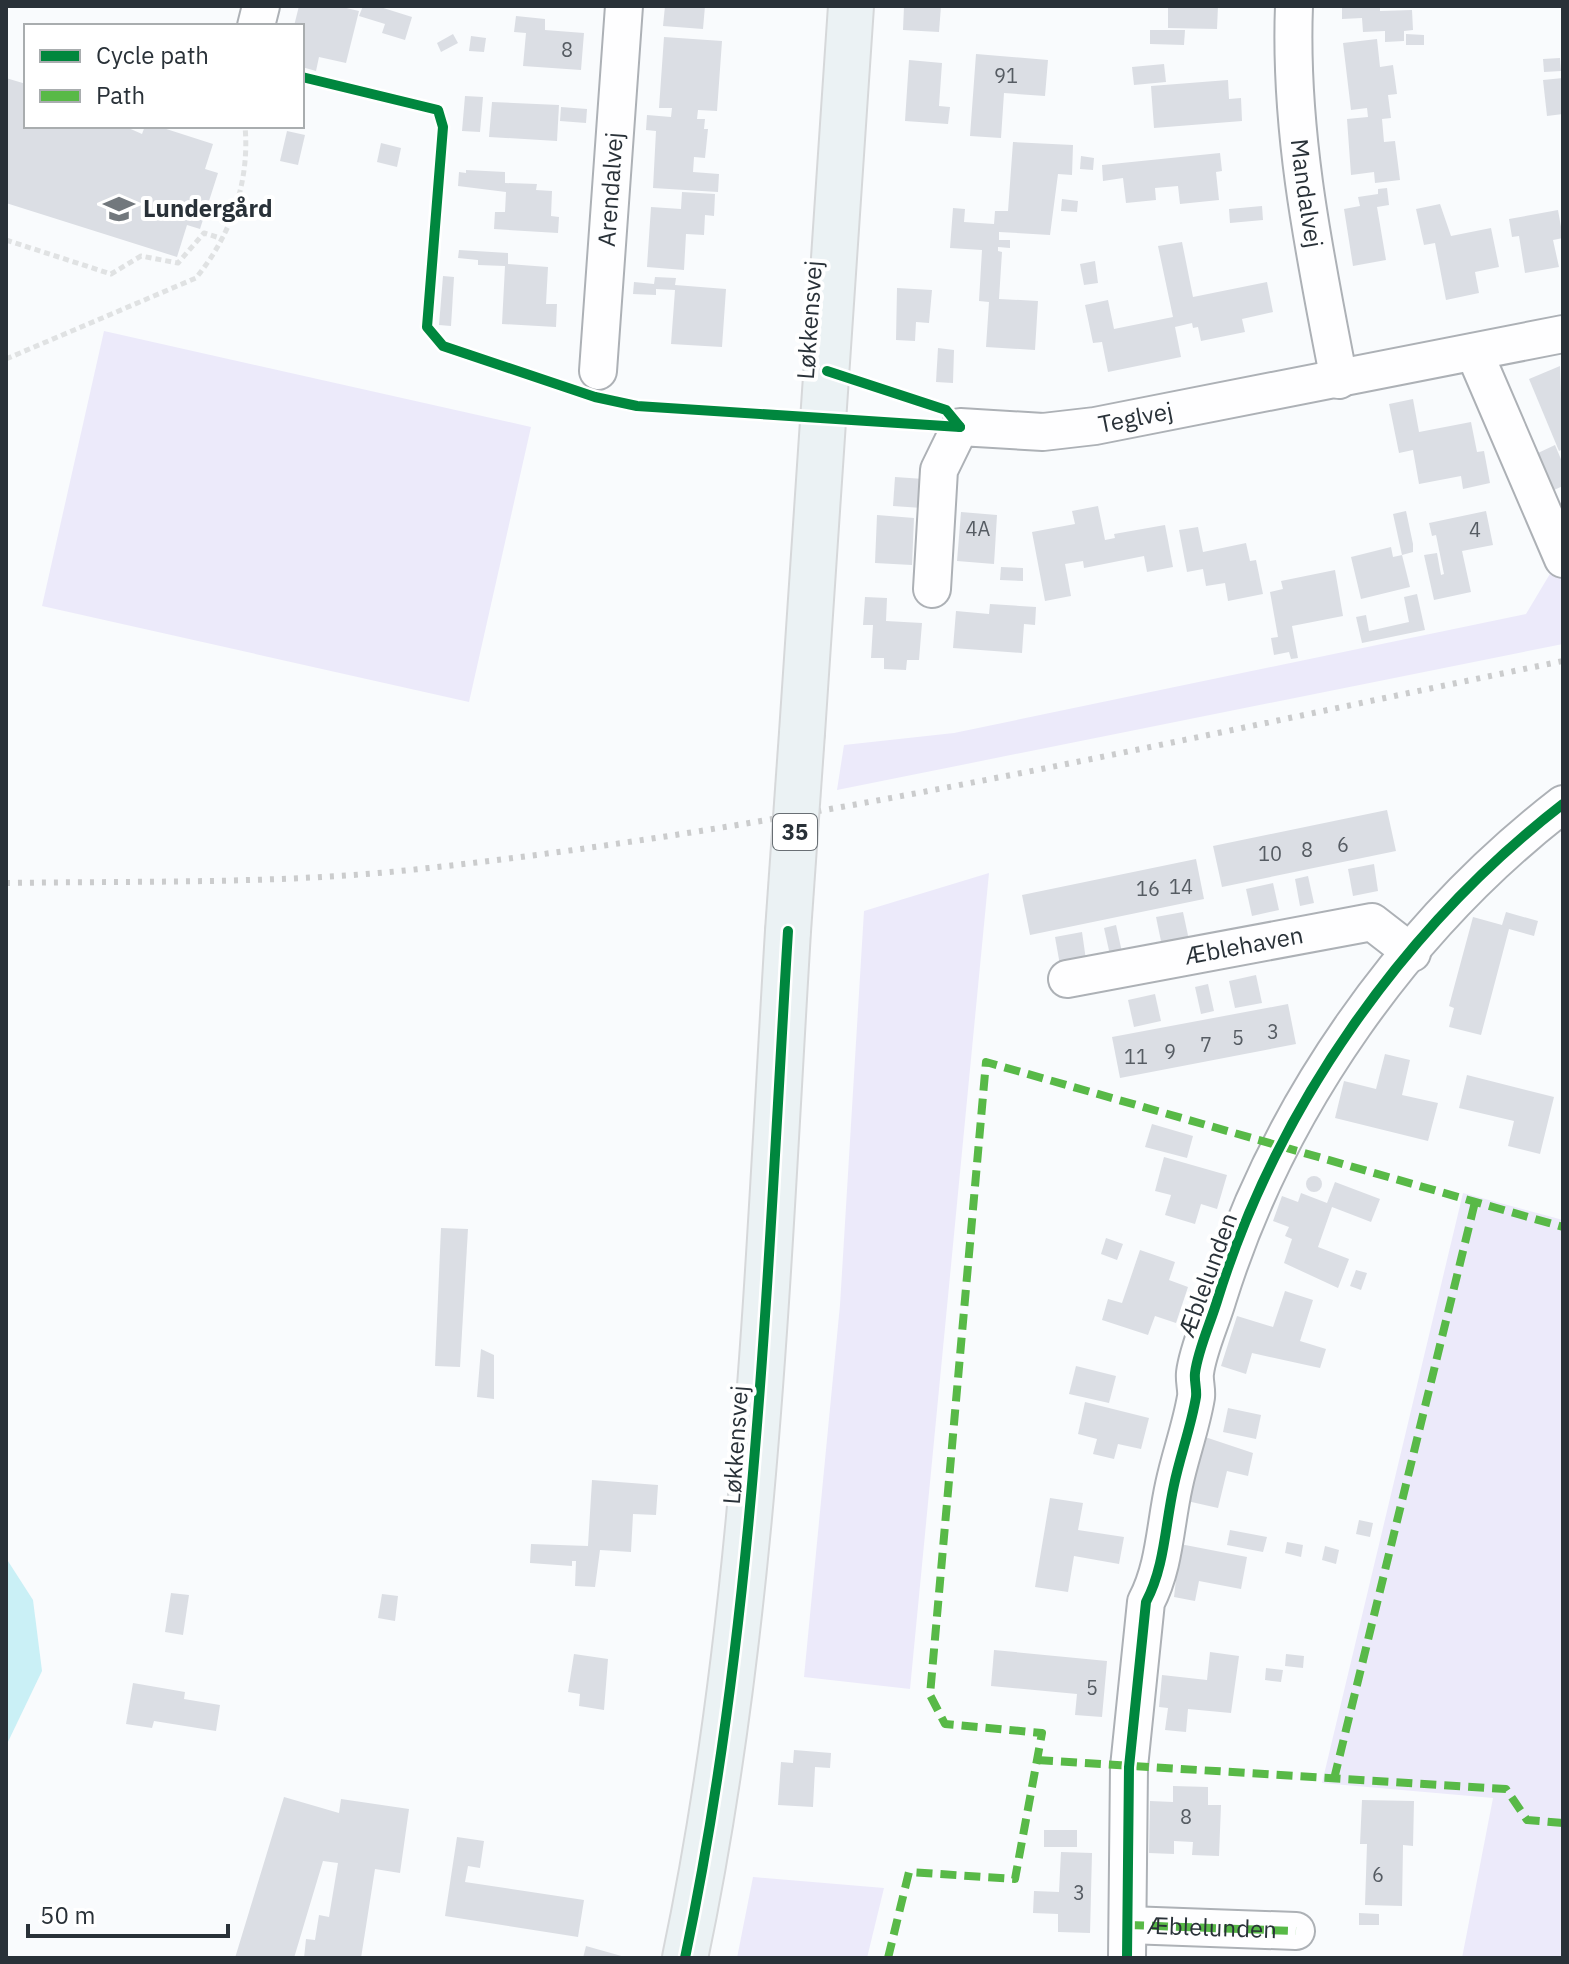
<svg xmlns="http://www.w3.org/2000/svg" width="1569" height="1964" font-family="'IBM Plex Sans',sans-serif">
<rect width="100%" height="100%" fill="#f9fbfd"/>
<!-- green -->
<g fill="#eceafa">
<path d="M104,331L531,427L469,702L42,606Z"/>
<path d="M1563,552V644L837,790L844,745L954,733L1526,614Z"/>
<path d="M989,873L910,1689L804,1677L840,1305L864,911Z"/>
<path d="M1463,1193L1563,1220V1958H1462L1493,1798L1322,1783Z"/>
<path d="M753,1877L884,1888L867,1958H737Z"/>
</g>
<!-- water -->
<path fill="#caf0f6" d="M6,1558L33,1600L42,1671L6,1746Z"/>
<!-- building -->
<g fill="#dbdee4">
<path d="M299,6H338L359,11L346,63L319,57L316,71L302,67V26H294Z"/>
<path d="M363,6H377L412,17L405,40L382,33L385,24L359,16Z"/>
<path d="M665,6H705L703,29L663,26Z"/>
<path d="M904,6H941L939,32L903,30Z"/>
<path d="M1168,6H1218L1217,29L1168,28Z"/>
<path d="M1342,6H1380V11L1412,10L1413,30L1404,31V41L1385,42V31L1363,32L1362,18L1342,19Z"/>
<path d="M516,16L545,19V30L584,33L581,70L523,66L526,33L514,32Z"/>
<path d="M1150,30H1185L1184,45L1150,44Z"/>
<path d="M453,34L458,43L441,52L437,43Z"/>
<path d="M1406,34L1424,35V45H1406Z"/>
<path d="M471,36L486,38L484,52L469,51Z"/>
<path d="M664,37L722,41L717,111L698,110L697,119H705L704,129H708L705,158L694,157L693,172L719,174L718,192L653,188L656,131L646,130L647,115L671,117L672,108H659Z"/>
<path d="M1377,39L1380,67L1393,65L1397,94L1388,95L1391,118L1382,119L1384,142L1395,141L1400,180L1375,183L1374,172L1351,175L1347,119L1368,117L1367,108L1351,110L1343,43Z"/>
<path d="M976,54L1048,60L1045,96L1004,93L1001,138L970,136Z"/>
<path d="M1560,58L1561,71L1544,72L1543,59Z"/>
<path d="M909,60L942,63L939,106L950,107L948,124L905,121Z"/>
<path d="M1164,64L1166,82L1134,85L1132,67Z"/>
<path d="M6,78L26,84V126H124L142,134L145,126H157L213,144L205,169L218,173L200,229L187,225L177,257L6,203Z"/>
<path d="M1563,78V114L1547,116L1543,80Z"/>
<path d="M1228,80L1229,99L1241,98L1242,121L1154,128L1151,86Z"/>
<path d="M465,96L483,97L480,132L462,131Z"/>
<path d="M492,102L559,105L557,141L489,137Z"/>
<path d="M561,107L587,109L586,123L560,121Z"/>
<path d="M287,131L305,135L298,165L280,161Z"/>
<path d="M1013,142L1073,145L1072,175L1058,174L1050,235L999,232V240H1010V248L998,247V251L1002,252L999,299L1038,301L1035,350L986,347L989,302L979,301L982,250L950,248L953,208L965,209L964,222L994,224L995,211H1008Z"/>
<path d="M381,143L401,148L397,167L377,162Z"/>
<path d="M1220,153L1222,171L1216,172L1219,200L1180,204L1178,186L1155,188L1156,200L1126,203L1123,178L1103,181L1102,165Z"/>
<path d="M1081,156L1094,158L1093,170L1080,169Z"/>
<path d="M466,170L505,172V183L537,184L536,190L552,191L551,216L559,217L558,233L494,229L495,212H505L506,192L458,186L459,172L466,173Z"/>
<path d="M1387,188L1389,205L1377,207L1386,260L1353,266L1344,209L1360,206L1358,197L1378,194V189Z"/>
<path d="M682,192L715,194L714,216L705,215L704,235L686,234L684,270L647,267L651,207L681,209Z"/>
<path d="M1062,199L1078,201L1077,212L1061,211Z"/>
<path d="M1440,204L1451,236L1491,228L1499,267L1475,272L1479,293L1446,300L1435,243L1424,245L1416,209Z"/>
<path d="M1262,206L1263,220L1230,223L1229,209Z"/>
<path d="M1558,210L1563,238L1553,240L1559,267L1525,273L1519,236L1512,237L1509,219Z"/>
<path d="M1182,242L1193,297L1267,282L1273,312L1242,319L1245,332L1201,341L1198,327L1193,328L1192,323L1175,327L1181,357L1108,372L1102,342L1093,343L1085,305L1108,300L1114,329L1173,317L1158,246Z"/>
<path d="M459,250L508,253V264L548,267L546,304H557L556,327L502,324L505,266L478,265V260L458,258Z"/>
<path d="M1095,261L1098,283L1084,285L1080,264Z"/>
<path d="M443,276L454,277L451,326L439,325Z"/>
<path d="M655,277L676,278L675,285L726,289L722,347L671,344L675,290L656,289V295L633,294L634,282L654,284Z"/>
<path d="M897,288L932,290L929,323L916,322L915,341L896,340Z"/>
<path d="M938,348L954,350L953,383L936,382Z"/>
<path d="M1560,366L1563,449L1559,451L1529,379Z"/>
<path d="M1413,399L1419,432L1471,422L1477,452L1484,451L1490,483L1463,489L1461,476L1419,484L1413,450L1399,453L1389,404Z"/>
<path d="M1555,445L1563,464V486L1554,490L1538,453Z"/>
<path d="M895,477L924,479L922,508L893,506Z"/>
<path d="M1098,506L1105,540L1115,538L1114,534L1165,525L1173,567L1147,572L1144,556L1084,568L1083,561L1065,564L1071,596L1045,601L1032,532L1075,524L1072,511Z"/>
<path d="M1406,511L1413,544V552L1402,555L1393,514Z"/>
<path d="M1486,511L1493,545L1462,551L1471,592L1434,600L1424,555L1437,553L1441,575L1444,574L1436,535L1432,536L1429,523Z"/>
<path d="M961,512L997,515L994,564L957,561Z"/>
<path d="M877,515L914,518L912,565L875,563Z"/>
<path d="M1198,527L1203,552L1246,543L1250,561L1256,560L1263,594L1228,601L1225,583L1206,586L1203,569L1187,572L1179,530Z"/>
<path d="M1391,547L1393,557L1402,555L1410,587L1361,599L1351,557Z"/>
<path d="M1001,567L1023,568V581L1000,580Z"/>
<path d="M1335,570L1343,616L1292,626L1298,658L1291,659L1289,652L1274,655L1271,638L1278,637L1270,592L1283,589L1281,581Z"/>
<path d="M1417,594L1425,630L1362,643L1356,617L1366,615L1369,631L1409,622L1404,597Z"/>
<path d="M865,597L887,598L886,621L922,623L919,660H907L906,670L884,669V658H871L873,625H863Z"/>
<path d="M990,604L1036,607L1035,625L1024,624L1022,653L953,648L956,611L989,614Z"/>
<path d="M1387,810L1396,851L1222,887L1213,846Z"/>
<path d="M1196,859L1204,899L1030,935L1022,895Z"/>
<path d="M1374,864L1378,891L1353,896L1348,869Z"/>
<path d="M1308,876L1314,903L1300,906L1295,879Z"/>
<path d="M1273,883L1279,910L1252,916L1246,889Z"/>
<path d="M1183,912L1189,940L1162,946L1156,917Z"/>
<path d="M1506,912L1538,921L1534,936L1509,929L1481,1035L1449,1027L1454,1008L1449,1006L1473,917L1502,925Z"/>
<path d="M1116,925L1122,952L1110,955L1104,928Z"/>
<path d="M1082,932L1086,960L1060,965L1055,937Z"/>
<path d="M1256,975L1262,1003L1235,1008L1229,981Z"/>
<path d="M1208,984L1214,1011L1201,1014L1195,987Z"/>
<path d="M1155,994L1161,1021L1134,1027L1128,1000Z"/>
<path d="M1288,1004L1296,1044L1120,1078L1112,1037Z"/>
<path d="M1385,1054L1410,1060L1402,1095L1438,1103L1428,1141L1335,1118L1344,1081L1376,1089Z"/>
<path d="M1467,1075L1554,1097L1540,1154L1508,1146L1514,1121L1459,1108Z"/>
<path d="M1152,1124L1193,1136L1187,1158L1145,1147Z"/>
<path d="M1164,1157L1227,1175L1217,1209L1201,1204L1195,1224L1165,1215L1171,1195L1155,1191Z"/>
<circle cx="1314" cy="1184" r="8"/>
<path d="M1335,1182L1380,1199L1371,1222L1332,1207L1318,1247L1349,1259L1338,1288L1284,1263L1292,1239L1285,1236L1289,1227L1273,1221L1282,1196L1298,1202L1301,1193L1327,1203Z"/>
<path d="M441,1228L468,1229L460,1367L435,1366Z"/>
<path d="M1106,1238L1123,1244L1117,1260L1101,1254Z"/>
<path d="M1140,1250L1175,1262L1169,1280L1188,1287L1176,1323L1155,1316L1148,1335L1102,1320L1108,1299L1122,1303Z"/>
<path d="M1356,1270L1367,1273L1361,1290L1350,1286Z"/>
<path d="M1285,1291L1313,1300L1300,1341L1326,1349L1320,1368L1252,1353L1246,1374L1221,1366L1237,1316L1273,1327Z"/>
<path d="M481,1349L494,1355V1399L477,1397Z"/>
<path d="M1076,1366L1116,1376L1109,1403L1069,1394Z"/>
<path d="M1085,1402L1149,1418L1141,1449L1118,1444L1114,1459L1093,1454L1097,1439L1078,1434Z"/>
<path d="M1228,1408L1261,1415L1256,1439L1223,1432Z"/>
<path d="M1202,1436L1253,1453L1248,1476L1227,1471L1218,1508L1187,1501Z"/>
<path d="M592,1480L658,1485L656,1515L633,1514L631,1552L600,1550L595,1587L575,1586L576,1561H572V1566L530,1563L531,1544L588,1546Z"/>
<path d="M1050,1498L1083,1503L1078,1530L1124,1537L1119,1564L1074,1556L1068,1592L1035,1587Z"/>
<path d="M1359,1520L1373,1523L1370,1537L1356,1534Z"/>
<path d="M1230,1530L1267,1537L1263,1552L1227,1545Z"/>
<path d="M1287,1542L1303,1545L1301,1557L1285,1553Z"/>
<path d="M1180,1544L1247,1557L1241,1589L1199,1581L1195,1601L1174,1597Z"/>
<path d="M1325,1546L1339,1550L1336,1564L1322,1560Z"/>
<path d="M171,1593L189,1595L183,1635L165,1632Z"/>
<path d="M382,1594L398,1596L395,1621L378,1618Z"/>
<path d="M994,1650L1107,1661L1102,1717L1075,1715L1077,1694L991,1686Z"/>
<path d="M1210,1652L1239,1656L1231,1713L1188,1709L1186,1732L1165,1730L1168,1708L1159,1707L1162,1675L1207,1680Z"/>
<path d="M574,1654L608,1659L604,1710L579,1706L580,1694L568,1692Z"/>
<path d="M1286,1654L1304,1656L1303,1668L1285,1666Z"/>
<path d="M1266,1668L1283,1670L1281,1682L1265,1680Z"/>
<path d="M133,1683L185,1692L184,1699L220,1705L216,1731L154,1721L152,1728L126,1724Z"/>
<path d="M794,1750L831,1753L830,1768L815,1767L813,1807L778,1805L781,1762L793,1763Z"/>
<path d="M1173,1786L1208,1787V1805H1221L1219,1856L1192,1855L1193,1842L1174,1841V1854L1149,1853L1150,1801L1173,1802Z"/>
<path d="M284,1797L339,1813L341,1799L409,1809L400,1873L375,1869L361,1958H304L306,1939L315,1940L319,1915L329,1917L338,1863L323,1861L294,1958H235Z"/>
<path d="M1362,1800L1414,1801L1413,1846L1403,1845L1402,1906L1365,1905L1367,1844H1360Z"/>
<rect x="1044" y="1830" width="33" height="17"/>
<path d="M457,1837L484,1841L480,1868L468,1866L465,1882L584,1900L578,1937L445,1916Z"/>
<path d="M1061,1852L1092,1853L1090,1933L1058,1932V1914L1033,1913L1034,1891L1059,1892Z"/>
<path d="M1359,1913L1379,1914V1925H1359Z"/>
<path d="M586,1946L625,1957V1958H583Z"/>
</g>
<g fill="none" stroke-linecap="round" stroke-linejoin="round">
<defs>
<g id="minor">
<path id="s1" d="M1294,6C1289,133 1315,256 1339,380"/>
<path d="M256,26L261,6"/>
<path d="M1474,352L1563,559"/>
<path id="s2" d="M598,371L624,6"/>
<path id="s3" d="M932,589L939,470L960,427L1043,432L1095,426L1563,334"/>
<path id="s4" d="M1067,979L1372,922L1412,953"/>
<path id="s5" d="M1128,1925L1296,1931"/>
<path d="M1127,1958L1129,1767L1146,1602C1165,1566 1165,1525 1174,1485C1180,1456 1191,1427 1196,1397C1197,1389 1194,1381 1195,1373C1198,1349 1211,1322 1218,1298C1278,1106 1404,927 1563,804"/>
</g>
<g id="major">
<path d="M802,733L851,6"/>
<path d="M685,1958C756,1620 767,1275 788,931"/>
</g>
</defs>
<!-- minor casing -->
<use href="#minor" stroke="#adb1b6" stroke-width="40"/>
<!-- major casing -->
<use href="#major" stroke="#d6d8da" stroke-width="48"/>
<!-- path -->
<g stroke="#e0e2e3" stroke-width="5" stroke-dasharray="6 4" stroke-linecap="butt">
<path d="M6,240L111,274L141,256L178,263L204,233L223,239"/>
<path d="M6,359L196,278C231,235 250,182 245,126"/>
</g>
<!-- minor -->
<use href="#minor" stroke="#fefeff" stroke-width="36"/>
<!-- major -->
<use href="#major" stroke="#ebf2f4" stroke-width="44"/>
<!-- rail -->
<path stroke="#cbcccd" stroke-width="6" stroke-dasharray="4 8" stroke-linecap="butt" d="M6,883C140,881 276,884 410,870C798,829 1181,739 1563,661"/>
<defs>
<path id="major-bridge" d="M788,931L802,733"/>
</defs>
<!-- major-bridge casing -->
<use href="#major-bridge" stroke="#d6d8da" stroke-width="48" stroke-linecap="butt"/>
<!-- major-bridge -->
<use href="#major-bridge" stroke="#ebf2f4" stroke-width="44"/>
<!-- quiet -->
<g stroke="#58b947" stroke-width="8" stroke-dasharray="16 8" stroke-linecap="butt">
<path d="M1037,1760L1506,1789L1527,1820L1563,1823"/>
<path d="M1334,1779L1475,1202"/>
<path d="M1128,1925L1296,1931"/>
<path d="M888,1958L909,1872L1015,1879L1042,1733L945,1724L930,1695L986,1062L1563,1227"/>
</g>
<defs>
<g id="cycleway">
<path d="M302,77L438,110L443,127L427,327L443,346L595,397L637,406L960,427"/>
<path d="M827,371L946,410L960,427"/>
<path d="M685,1958C756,1620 767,1275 788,931"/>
<path d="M1127,1958L1129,1767L1146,1602C1165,1566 1165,1525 1174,1485C1180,1456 1191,1427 1196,1397C1197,1389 1194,1381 1195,1373C1198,1349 1211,1322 1218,1298C1278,1106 1404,927 1563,804"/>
</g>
</defs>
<!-- cycleway casing -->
<use href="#cycleway" stroke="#fff" stroke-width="15"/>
<!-- cycleway -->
<use href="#cycleway" stroke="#00873e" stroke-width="10"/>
</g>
<!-- icons -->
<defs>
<symbol id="school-bare" viewBox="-9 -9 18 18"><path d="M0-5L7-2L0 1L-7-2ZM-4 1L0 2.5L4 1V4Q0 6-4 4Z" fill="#72787d" stroke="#fff" stroke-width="2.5" paint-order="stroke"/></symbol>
</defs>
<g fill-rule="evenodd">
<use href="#school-bare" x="97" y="187" width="44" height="44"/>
</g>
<g text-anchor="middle" stroke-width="8" stroke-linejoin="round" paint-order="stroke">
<!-- number labels -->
<g font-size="20" fill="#565c63">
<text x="567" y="57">8</text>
<text x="1006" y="83">91</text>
<text x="978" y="536">4A</text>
<text x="1475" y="537">4</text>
<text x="1343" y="852">6</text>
<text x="1307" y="857">8</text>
<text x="1270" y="861">10</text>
<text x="1181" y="894">14</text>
<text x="1148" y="896">16</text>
<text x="1273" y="1039">3</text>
<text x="1238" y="1045">5</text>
<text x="1206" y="1052">7</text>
<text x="1170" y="1059">9</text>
<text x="1136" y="1064">11</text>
<text x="1092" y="1695">5</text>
<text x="1186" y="1824">8</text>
<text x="1378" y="1882">6</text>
<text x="1079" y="1900">3</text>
</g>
<!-- shield labels -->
<rect fill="#fff" stroke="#696f74" stroke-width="2" x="773" y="814" width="44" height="36" rx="6"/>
<g font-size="22" font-weight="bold" fill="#293138">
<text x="795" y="840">35</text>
</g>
<!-- street labels -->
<g font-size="24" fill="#293138" stroke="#fff">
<text dy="8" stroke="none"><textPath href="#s2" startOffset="182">Arendalvej</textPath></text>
<text dy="8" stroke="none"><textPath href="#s1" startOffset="188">Mandalvej</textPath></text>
<text transform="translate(810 320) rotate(-86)" y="8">Løkkensvej</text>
<text dy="8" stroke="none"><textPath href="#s3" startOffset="344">Teglvej</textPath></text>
<text dy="8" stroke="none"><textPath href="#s4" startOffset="180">Æblehaven</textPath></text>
<text transform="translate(1208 1275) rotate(-70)" y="8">Æblelunden</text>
<text transform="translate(736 1445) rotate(-86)" y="8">Løkkensvej</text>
<text dy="8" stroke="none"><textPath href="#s5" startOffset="84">Æblelunden</textPath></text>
</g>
<!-- poi labels -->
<g font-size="24" font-weight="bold" fill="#293138" stroke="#fff" text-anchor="start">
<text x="143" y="217">Lundergård</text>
</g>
</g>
<!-- border -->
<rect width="1569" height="1964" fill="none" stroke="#293138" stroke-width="16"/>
<!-- legend -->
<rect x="24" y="24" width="280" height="104" fill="#ffffff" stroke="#a9adaf" stroke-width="2"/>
<rect x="40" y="50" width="40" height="12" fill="#00873e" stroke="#a9adaf" stroke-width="2"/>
<text x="96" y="64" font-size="24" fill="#293138">Cycle path</text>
<rect x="40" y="90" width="40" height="12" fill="#58b947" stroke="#a9adaf" stroke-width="2"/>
<text x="96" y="104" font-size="24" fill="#293138">Path</text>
<!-- scale -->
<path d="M28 1924v12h200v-12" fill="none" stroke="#293138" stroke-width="4"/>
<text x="40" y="1924" font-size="24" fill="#293138" stroke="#ffffff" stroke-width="6" paint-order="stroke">50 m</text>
</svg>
